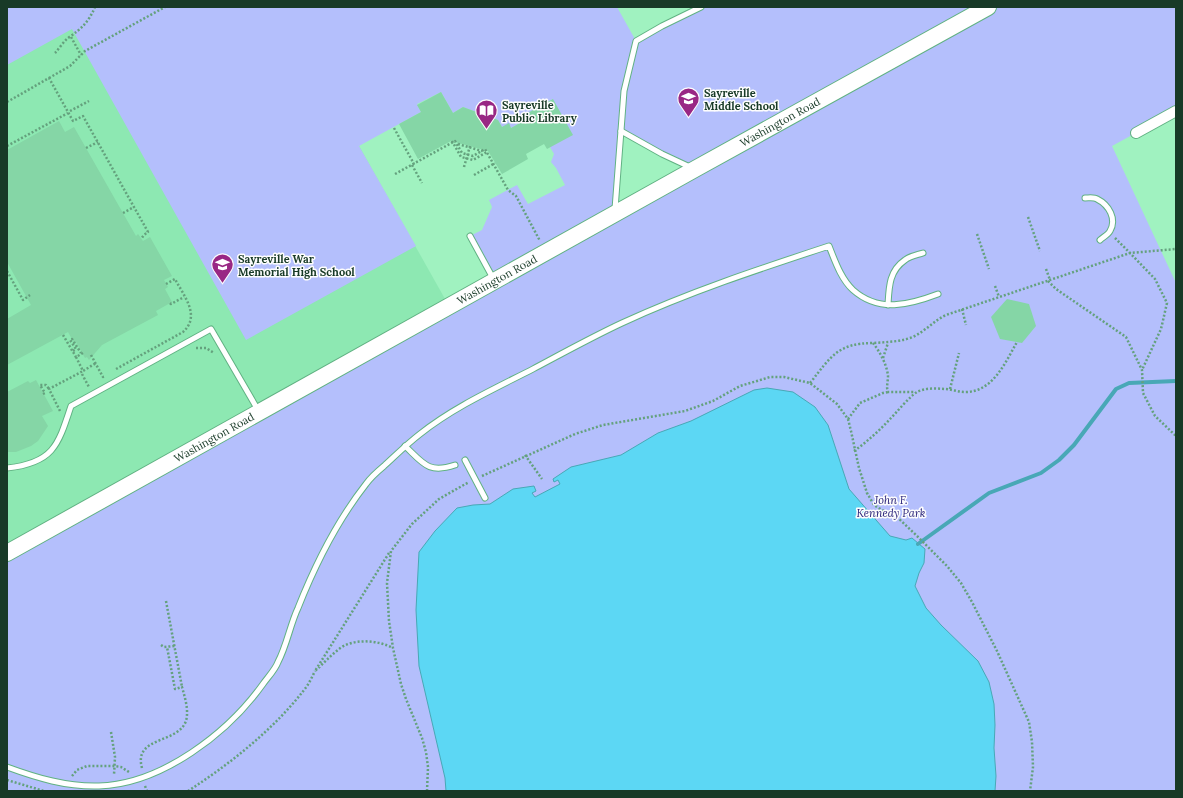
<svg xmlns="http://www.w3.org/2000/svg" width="1183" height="798" font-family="Lora,serif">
<rect width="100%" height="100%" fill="#a0f2c0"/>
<!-- built -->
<path fill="#8de8b2" d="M7,7H283L359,146L449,306L7,553Z"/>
<!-- green -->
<path fill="#b4bffc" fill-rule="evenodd" d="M10,7H617L636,41L701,7H1176V111L1112,146L1176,283V791H7V553L494,281L470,236L482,230L492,207L489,200L517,185L528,204L565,185L556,168L551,162L554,154L550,147L553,99L526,114L529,118L511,128L509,124L502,127L498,120L463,107L453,113L441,92L417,104L421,112L359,146L416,246L246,340L72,29L7,65V9ZM622,131L694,169L615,214Z"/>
<!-- water -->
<path fill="#5cd7f4" stroke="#48a8b6" d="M767,388L793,392L815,407L828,425L849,489L890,536L906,540L912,538L925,549L924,563L919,573L915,586L926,608L941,625L978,661L989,682L994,704L995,725L994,748L996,776L995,791H446L445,778L419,666L416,610L419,552L435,531L457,508L473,505L490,504L513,489L534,486L536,491L532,493L535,497L560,484L558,480L554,482L553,479L571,467L621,455L658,433L691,421L754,390Z"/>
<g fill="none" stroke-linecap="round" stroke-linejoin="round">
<!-- stream -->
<path stroke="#48a8b6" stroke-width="4" d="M918,544L989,493L1041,473L1059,460L1074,445L1116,389L1129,383L1176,381"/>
</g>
<!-- building -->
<g fill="#85d6a6">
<path d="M441,92L453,113L463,107L498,120L502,127L509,123L511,128L529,118L526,114L553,99L573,135L547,149L544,144L526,154L528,159L502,174L488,151L451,141L418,159L399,124L421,112L417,105Z"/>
<path d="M59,121L65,132L74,127L136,236L138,234L143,241L150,237L172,276L164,280L168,287L165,289L172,302L156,311L158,315L102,345L89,360L87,357L85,358L76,342L74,343L68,332L7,365V319L31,305L7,262V150Z"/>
<path d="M1007,299L1029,304L1036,326L1022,343L1000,339L991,317Z"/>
<path d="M36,380L53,411L42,416L48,426L38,441L31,446L16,452H7V392L28,381L30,383Z"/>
</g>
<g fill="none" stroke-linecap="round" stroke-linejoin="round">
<defs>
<g id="lane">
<path d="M621,131L662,154L692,168"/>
<path d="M1085,198C1089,198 1094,197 1097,199C1109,205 1117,219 1110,231C1108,235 1103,237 1100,240"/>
<path d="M615,209L624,91L636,41L662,26L701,7"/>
<path d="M470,236L494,280"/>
<path d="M888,305C889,287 889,271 905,260C910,256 917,255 923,253"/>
<path d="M405,446C423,463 428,474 455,465"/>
<path d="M465,460L485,498"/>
<path d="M7,468C53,463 58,446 71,406L211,329L258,410"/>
<path d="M7,767C37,778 67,787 99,786C162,784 228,733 263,684C268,677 275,670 278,662C287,645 290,625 298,608C315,565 337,521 366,484C371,477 378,471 384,466C396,455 407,444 420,434C454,407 494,389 533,369C563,353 592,337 622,323C689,292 759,269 829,246C835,261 841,279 853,290C879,313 909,305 938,294"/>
</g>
<path id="street" d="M1136,133L1176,111"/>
<g id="primary">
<path id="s1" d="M7,553L695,169L988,7"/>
</g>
</defs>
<!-- lane casing -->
<use href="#lane" stroke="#61b283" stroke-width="7"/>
<!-- street casing -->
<use href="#street" stroke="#61b283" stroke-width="12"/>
<!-- primary casing -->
<use href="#primary" stroke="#61b283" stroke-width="18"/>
<!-- path -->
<g stroke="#64a17d" stroke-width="2.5" stroke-dasharray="2 2" stroke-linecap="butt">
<path d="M71,37L81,55"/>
<path d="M55,53C59,49 63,42 68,38C82,28 88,23 95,7"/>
<path d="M49,78L70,66L85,51L165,7"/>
<path d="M7,102L49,78L73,121L83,116L148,232L144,235L141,239"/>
<path d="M70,111L89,101"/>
<path d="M394,128L414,164"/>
<path d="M452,141L461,157L473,160L487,152"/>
<path d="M458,144L482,151"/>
<path d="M7,146L68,113"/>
<path d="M86,148L98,142"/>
<path d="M412,165L422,183"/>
<path d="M464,167L470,146"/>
<path d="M395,174L455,141L462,153L473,156L485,149L508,190L516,196L540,241"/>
<path d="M474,175L495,163"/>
<path d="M123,213L134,207"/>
<path d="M1028,217L1040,251"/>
<path d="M977,234L989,269"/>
<path d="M1115,238L1130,253L1176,249"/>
<path d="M1046,269L1050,280"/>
<path d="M7,271L23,300L30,295"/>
<path d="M1048,281L1056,289L1126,337L1142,370L1143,393L1155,416L1176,436"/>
<path d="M995,286L999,297"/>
<path d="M170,303L171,304L184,297"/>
<path d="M962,309L966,325"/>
<path d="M63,335L76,357"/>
<path d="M873,343C880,352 887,365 888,376C888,382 886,387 888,392H915"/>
<path d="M196,348H206L214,353"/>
<path d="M73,351L76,349L70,340L72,339L81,353"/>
<path d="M83,353L76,357L83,371L96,363"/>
<path d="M91,355L103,377L105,376"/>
<path d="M883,358L888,343"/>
<path d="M116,369L183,332C201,316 184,296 175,279L166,284"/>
<path d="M82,374L89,387"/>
<path d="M810,383C831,357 837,343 874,343C886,342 898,342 910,338C924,333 933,321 946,315L1130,253L1155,279L1167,303L1161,329L1142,370"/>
<path d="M950,389L959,353"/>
<path d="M43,394L45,393L40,385H46L49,389"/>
<path d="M60,411L49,389L83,371"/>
<path d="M848,419L860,403L883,393L888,392"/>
<path d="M854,451C868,441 880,430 891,418C897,412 910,396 917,392C925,388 935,388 944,389C951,389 958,392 965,392C993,392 1005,363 1017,342"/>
<path d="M525,455L542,479"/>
<path d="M482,476L575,434L603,425L685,411L713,401L740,386L757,381L770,377H784L810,383L837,404L848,419L851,431L859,468L867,493L874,505L882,510L897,517L916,535L947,566L961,583L972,602L997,651L1029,722L1032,742L1033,767L1030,791"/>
<path d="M389,553L315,671C323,664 330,656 339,649C353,638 378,640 393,648"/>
<path d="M166,601L182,687"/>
<path d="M161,645L164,647L175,646"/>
<path d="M111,732L115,757L114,775"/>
<path d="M142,768C133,736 178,744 186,721C189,710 185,698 182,687L175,689L167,647"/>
<path d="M72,776L77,770L87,766H114L121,767L129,772"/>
<path d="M7,780L44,791"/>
<path d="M145,786L147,791"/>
<path d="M188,791C230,764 274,729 304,690C309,684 312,677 315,671"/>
<path d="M427,791L428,767L426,752L422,738L406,699L401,684L393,648L389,621L387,583L391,551L412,524L439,499L469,482"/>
</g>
<!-- lane -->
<use href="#lane" stroke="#fff" stroke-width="5"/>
<!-- street -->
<use href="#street" stroke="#fff" stroke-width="10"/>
<!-- primary -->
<use href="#primary" stroke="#fff" stroke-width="16"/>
</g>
<!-- icons -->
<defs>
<symbol id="school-pin" viewBox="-11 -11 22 30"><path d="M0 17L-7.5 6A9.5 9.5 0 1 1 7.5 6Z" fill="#992784" stroke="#fdfdfd"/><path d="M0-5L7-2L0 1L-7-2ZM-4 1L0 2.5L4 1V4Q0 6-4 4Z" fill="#fff"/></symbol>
<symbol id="library-pin" viewBox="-11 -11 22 30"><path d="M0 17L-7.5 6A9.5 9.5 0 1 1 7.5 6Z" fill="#992784" stroke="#fdfdfd"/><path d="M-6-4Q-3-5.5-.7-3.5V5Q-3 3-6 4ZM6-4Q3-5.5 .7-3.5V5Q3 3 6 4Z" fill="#fff"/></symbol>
</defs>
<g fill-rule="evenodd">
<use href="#school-pin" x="676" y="86" width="25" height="34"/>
<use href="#library-pin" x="474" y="98" width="25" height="34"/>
<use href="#school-pin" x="210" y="252" width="25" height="34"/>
</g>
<g text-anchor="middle" stroke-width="3" stroke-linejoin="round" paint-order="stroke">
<!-- poi labels -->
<g font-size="11" font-weight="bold" fill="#183a27" stroke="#fdfdfd" text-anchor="start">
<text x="704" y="97">Sayreville<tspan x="704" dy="13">Middle School</tspan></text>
<text x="502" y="109">Sayreville<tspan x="502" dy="13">Public Library</tspan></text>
<text x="238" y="263">Sayreville War<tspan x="238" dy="13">Memorial High School</tspan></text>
</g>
<!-- street labels -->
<g font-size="11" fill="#183a27" stroke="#fdfdfd">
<text dy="4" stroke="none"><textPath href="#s1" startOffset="885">Washington Road</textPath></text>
<text dy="4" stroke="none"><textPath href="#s1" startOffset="561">Washington Road</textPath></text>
<text dy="4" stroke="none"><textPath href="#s1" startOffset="237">Washington Road</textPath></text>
</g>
<!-- park labels -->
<g font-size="11" font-style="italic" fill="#221b75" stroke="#fdfdfd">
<text x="891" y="504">John F.<tspan x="891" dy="13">Kennedy Park</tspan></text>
</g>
</g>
<!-- border -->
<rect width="1183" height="798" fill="none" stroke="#183a27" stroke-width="16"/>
</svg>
